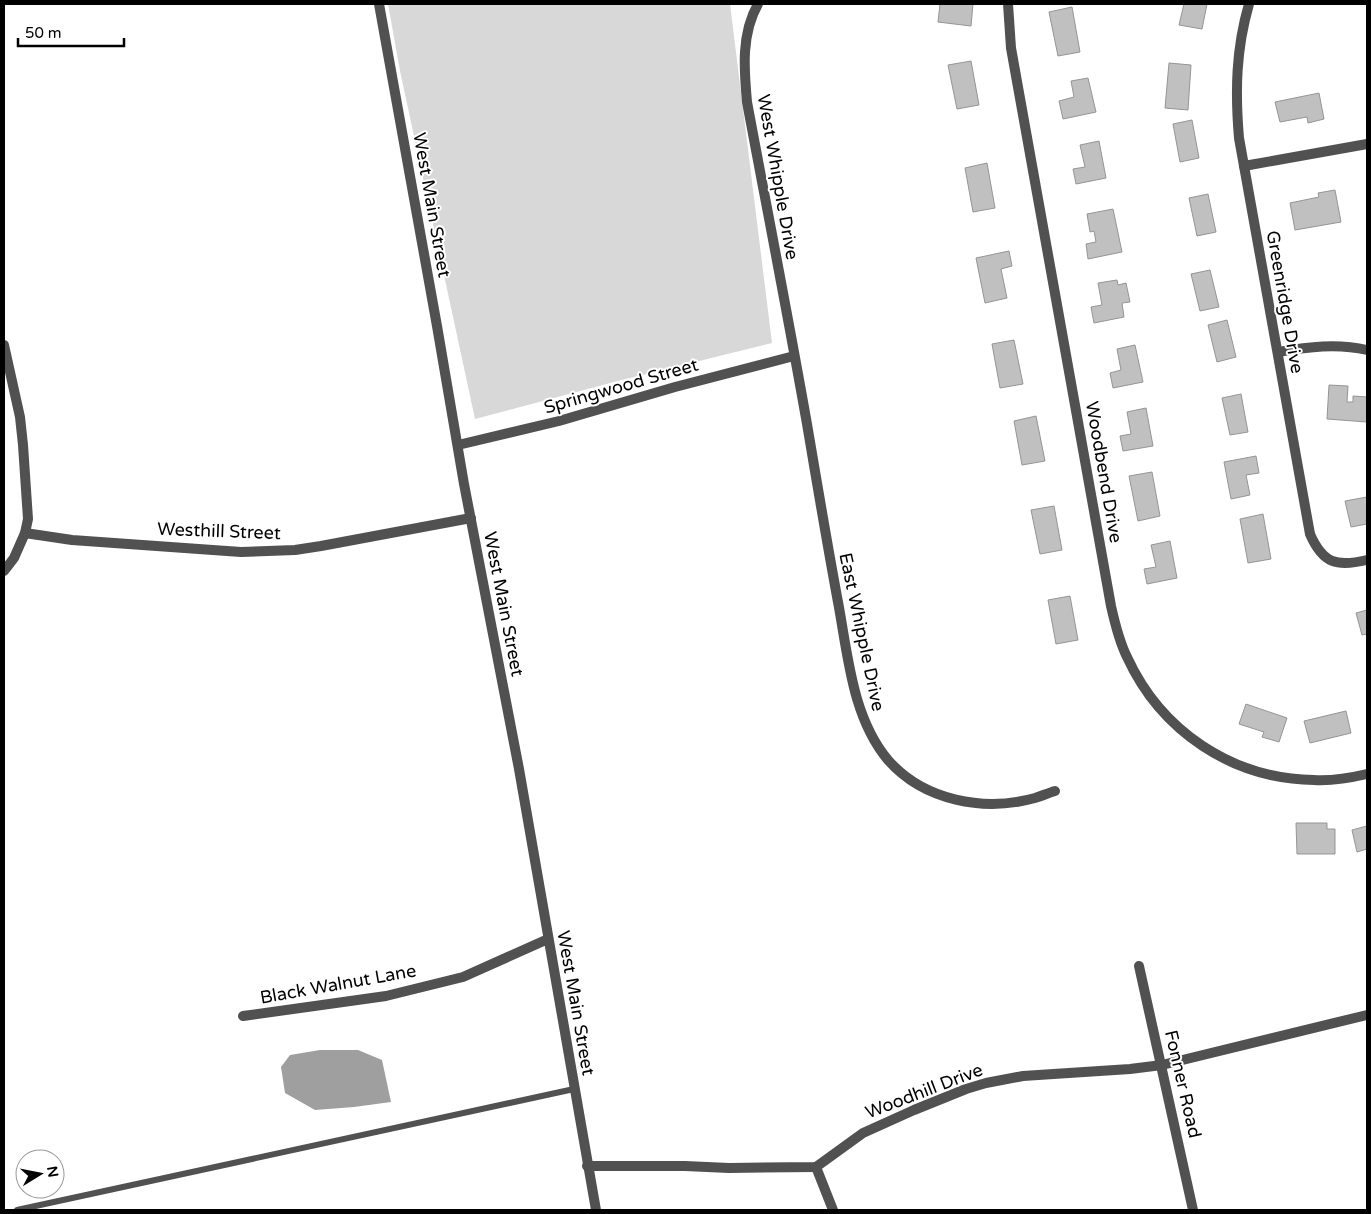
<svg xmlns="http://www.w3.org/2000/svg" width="1371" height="1214" font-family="'Varela Round',sans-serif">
<rect width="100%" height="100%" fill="#fff"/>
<!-- green -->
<path fill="#d8d8d8" d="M388,4H730L772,343L614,382L475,419L400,71Z"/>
<!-- water -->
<path fill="#9f9f9f" d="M320,1050H358L382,1060L391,1102L354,1107L315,1110L285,1093L281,1067L290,1055Z"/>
<!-- building -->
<g fill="#c0c0c0" stroke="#959595">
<path d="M940,4H973L971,26L938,22Z"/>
<path d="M1184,4H1207L1202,29L1179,25Z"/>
<path d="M1072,7L1080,52L1058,56L1049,12Z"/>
<path d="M971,61L979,105L957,109L948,65Z"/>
<path d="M1169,63L1191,65L1188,110L1165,108Z"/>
<path d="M1088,78L1096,112L1063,119L1059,101L1074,97L1071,81Z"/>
<path d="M1319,93L1324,119L1308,123L1307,117L1280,122L1275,102Z"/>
<path d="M1192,120L1199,158L1180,162L1173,124Z"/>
<path d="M1099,141L1106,178L1076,184L1073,169L1085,167L1080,145Z"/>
<path d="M987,163L995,208L973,212L965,168Z"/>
<path d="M1335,190L1341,222L1295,230L1290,203L1319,197L1318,193Z"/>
<path d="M1208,194L1216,232L1197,236L1189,198Z"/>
<path d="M1113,209L1122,252L1088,259L1086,244L1096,242L1094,231L1090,232L1087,214Z"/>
<path d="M1009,251L1012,266L1001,269L1007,298L985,303L976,258Z"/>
<path d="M1210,270L1219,307L1200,311L1191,274Z"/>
<path d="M1117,280L1118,285L1126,283L1130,302L1122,303L1124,317L1094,323L1091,307L1102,305L1098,283Z"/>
<path d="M1227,320L1236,357L1217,362L1208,325Z"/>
<path d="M1014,340L1023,384L1000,388L992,344Z"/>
<path d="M1135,345L1143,382L1113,388L1110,373L1121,370L1117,349Z"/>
<path d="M1329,385L1348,386L1347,402H1353V396L1367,397V422L1327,419Z"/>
<path d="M1241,394L1248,432L1230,435L1222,398Z"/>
<path d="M1146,408L1153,446L1123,451L1120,436L1131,434L1127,412Z"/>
<path d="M1036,416L1045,461L1022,465L1014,421Z"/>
<path d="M1256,456L1259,473L1246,475L1250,495L1231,499L1224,462Z"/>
<path d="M1152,472L1160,516L1138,521L1129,476Z"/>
<path d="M1367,497V520H1366L1367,524L1351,527L1345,501Z"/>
<path d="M1054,506L1062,550L1040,554L1031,510Z"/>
<path d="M1263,514L1271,559L1248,563L1240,519Z"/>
<path d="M1170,541L1177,578L1147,584L1144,569L1156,567L1151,545Z"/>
<path d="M1070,596L1078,640L1056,644L1048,600Z"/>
<path d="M1367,610V634L1362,635L1356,613Z"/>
<path d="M1246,704L1287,718L1279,742L1262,737L1264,732L1239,724Z"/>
<path d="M1346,711L1351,733L1310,743L1304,721Z"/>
<path d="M1296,823H1327V829H1335V854H1297Z"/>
<path d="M1367,826V849L1357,852L1352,830Z"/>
</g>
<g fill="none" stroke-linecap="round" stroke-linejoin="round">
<!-- lane -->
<path stroke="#515151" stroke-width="6" d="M17,1210L574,1089"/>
<!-- street -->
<g stroke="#515151" stroke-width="10">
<path d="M379,4L437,326L464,484L519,769L596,1210"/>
<path d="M758,4C741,34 744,69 747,102C767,209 788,316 807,424C817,483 827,543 838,602C848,655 852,717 888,760C924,801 984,812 1035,798C1042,796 1048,793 1055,791"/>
<path d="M1008,4L1011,48L1111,606C1115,624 1119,641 1127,657C1161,731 1232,779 1314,780C1332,781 1350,778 1367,774"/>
<path d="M1249,4C1236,49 1235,91 1239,138L1310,534C1323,564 1337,567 1367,560"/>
<path d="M1244,166L1367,144"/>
<path d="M4,345L20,417L23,445L28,519L25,533L14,558L4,571"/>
<path d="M1278,352C1308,347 1337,343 1367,350"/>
<path d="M458,445L559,421L675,387L794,356"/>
<path d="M25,533L72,540L241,552L295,550L321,546L471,518"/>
<path d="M1139,966L1193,1210"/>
<path d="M243,1016L386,996L463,977L548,939"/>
<path d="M587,1166H685L729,1168L816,1167L863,1133L914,1110L966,1089L986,1083L1023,1076L1130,1069L1162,1065L1367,1015"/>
<path d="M816,1167L833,1210"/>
</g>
</g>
<g text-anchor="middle" stroke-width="4" stroke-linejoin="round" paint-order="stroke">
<!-- street labels -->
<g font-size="18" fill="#000" stroke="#fff">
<text transform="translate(778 177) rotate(80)" y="6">West Whipple Drive</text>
<text transform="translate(432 205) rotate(80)" y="6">West Main Street</text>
<text transform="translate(1285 302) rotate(80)" y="6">Greenridge Drive</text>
<text transform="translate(621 386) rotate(-16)" y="6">Springwood Street</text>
<text transform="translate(1104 472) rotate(80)" y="6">Woodbend Drive</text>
<text transform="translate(219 531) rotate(2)" y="6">Westhill Street</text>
<text transform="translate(504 604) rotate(79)" y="6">West Main Street</text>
<text transform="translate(862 632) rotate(78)" y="6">East Whipple Drive</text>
<text transform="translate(338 984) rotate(-10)" y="6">Black Walnut Lane</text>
<text transform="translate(576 1003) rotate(80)" y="6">West Main Street</text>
<text transform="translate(1183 1084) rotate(77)" y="6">Fonner Road</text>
<text transform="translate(924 1091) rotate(-21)" y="6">Woodhill Drive</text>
</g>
</g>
<!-- border -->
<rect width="1371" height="1214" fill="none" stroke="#000000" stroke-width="10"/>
<!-- north arrow -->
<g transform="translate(40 1174) rotate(80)"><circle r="24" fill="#ffffff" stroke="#999999"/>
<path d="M0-4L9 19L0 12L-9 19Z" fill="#000000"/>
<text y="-8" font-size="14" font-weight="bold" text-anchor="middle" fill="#000000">N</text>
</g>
<!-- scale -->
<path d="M18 38v8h106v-8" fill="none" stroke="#000000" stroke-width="2.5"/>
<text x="25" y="38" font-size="15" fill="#000000" stroke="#ffffff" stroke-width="4" paint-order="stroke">50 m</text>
</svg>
